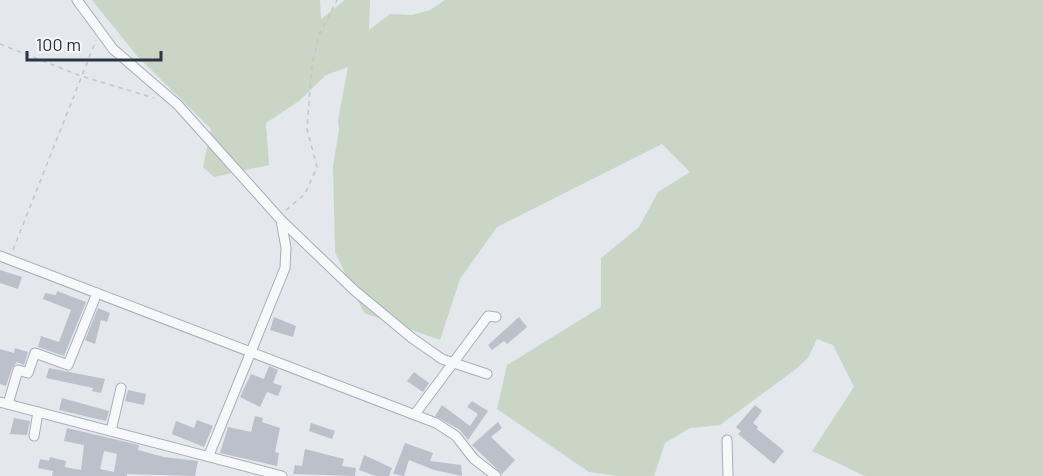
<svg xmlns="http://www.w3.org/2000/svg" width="1043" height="476" font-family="Barlow,sans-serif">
<rect width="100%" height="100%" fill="#e4e7ec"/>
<!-- green -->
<path fill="#c9d6c5" d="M92,0H320L321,19L345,0H370L369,30L390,14L412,15L430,10L445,0H1043V476H865L812,451L854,387L833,345L817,339L808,358L796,369L720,425L690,428L665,443L654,476H617L589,472L497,409L507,365L601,307V258L639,227L658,192L690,172L662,144L497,227L460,279L440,340L364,313L335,252L333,166L339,130L338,120L348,67L326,75L299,101L266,123L269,165L214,177L203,167L211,129L138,57Z"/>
<!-- building -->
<g fill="#bbc0ca" fill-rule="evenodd">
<path d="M0,270L22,277L18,289L0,283Z"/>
<path d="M57,291L86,302L64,356L38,347L41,336L59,342L71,310L43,299L45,293L56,295Z"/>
<path d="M98,308L110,313L107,322L101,320L95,344L85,340Z"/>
<path d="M274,317L296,326L293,337L270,330Z"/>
<path d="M519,317L527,327L507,344L504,341L492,350L488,345Z"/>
<path d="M15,348L28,352L24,365L17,362L12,368L6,386L0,384V349L14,353Z"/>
<path d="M269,366L278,370L273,383L282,386L278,396L267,392L260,407L240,397L251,374L264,379Z"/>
<path d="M49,368L105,379L101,393L92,391L93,388L46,378Z"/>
<path d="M414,372L429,383L423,392L407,381Z"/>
<path d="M128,390L146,394L144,405L125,401Z"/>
<path d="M62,398L109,411L106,421L59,410Z"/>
<path d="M472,401L488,411L468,440L460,430L435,416L442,405L470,426L478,414L467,407Z"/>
<path d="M755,405L762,411L753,423L758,427L757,429L784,451L774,464L738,434L741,431L736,427Z"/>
<path d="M255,416L263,418L262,422L280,428L275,452L279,453L277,466L220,453L228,427L251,432Z"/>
<path d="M14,418L30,421L27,435L10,434Z"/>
<path d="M197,420L213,426L204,447L172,434L176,421L194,428Z"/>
<path d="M498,422L502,428L491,437L515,460L502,474L472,445Z"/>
<path d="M311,423L335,431L332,439L309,431Z"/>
<path d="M67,428L139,445L138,450L164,457L198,461L195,476L127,474V476H52L53,471L38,468L40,459L49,461L50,457L66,461L65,467L81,470L84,445L64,441ZM104,451L117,454L114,472L100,469Z"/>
<path d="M405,443L433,453L430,461L461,465L462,476L434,470L409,460L404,476L393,474Z"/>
<path d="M305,449L344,459L342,466L356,468L355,476L293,474L295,465L302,466Z"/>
<path d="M364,455L392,468L389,476H376L359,470Z"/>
</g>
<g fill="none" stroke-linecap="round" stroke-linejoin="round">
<defs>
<g id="minor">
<path d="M77,0L113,49L178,105L281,220L286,248L285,268L209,455"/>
<path d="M281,220L354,290L412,338L442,359L487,374"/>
<path d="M0,256L436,423L456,436L474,459L496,476"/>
<path d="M0,402L282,476"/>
<path d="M8,404L18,370L28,373L35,353L68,365L97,293"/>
<path d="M415,414L485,320L488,316L496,317"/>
<path d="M111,431L121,388"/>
<path d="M34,436L38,412"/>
<path d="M727,440L728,476"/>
</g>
</defs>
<!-- minor casing -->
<use href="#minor" stroke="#a9aeb7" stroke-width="11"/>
<!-- path -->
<g stroke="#c2c5cb" stroke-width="1.5" stroke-dasharray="4.5 4.5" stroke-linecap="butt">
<path d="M0,44L81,76L154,98"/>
<path d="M286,210L305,194L317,167L307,129L312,65L319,35L337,0"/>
<path d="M13,250L96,40"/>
</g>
<!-- minor -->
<use href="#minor" stroke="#f7f8fa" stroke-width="9"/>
</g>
<!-- scale -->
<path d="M27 51v9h134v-9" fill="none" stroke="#2b3445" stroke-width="3"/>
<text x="36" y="51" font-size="18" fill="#2b3445" stroke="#f4f6f9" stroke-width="4.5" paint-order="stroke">100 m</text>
</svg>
